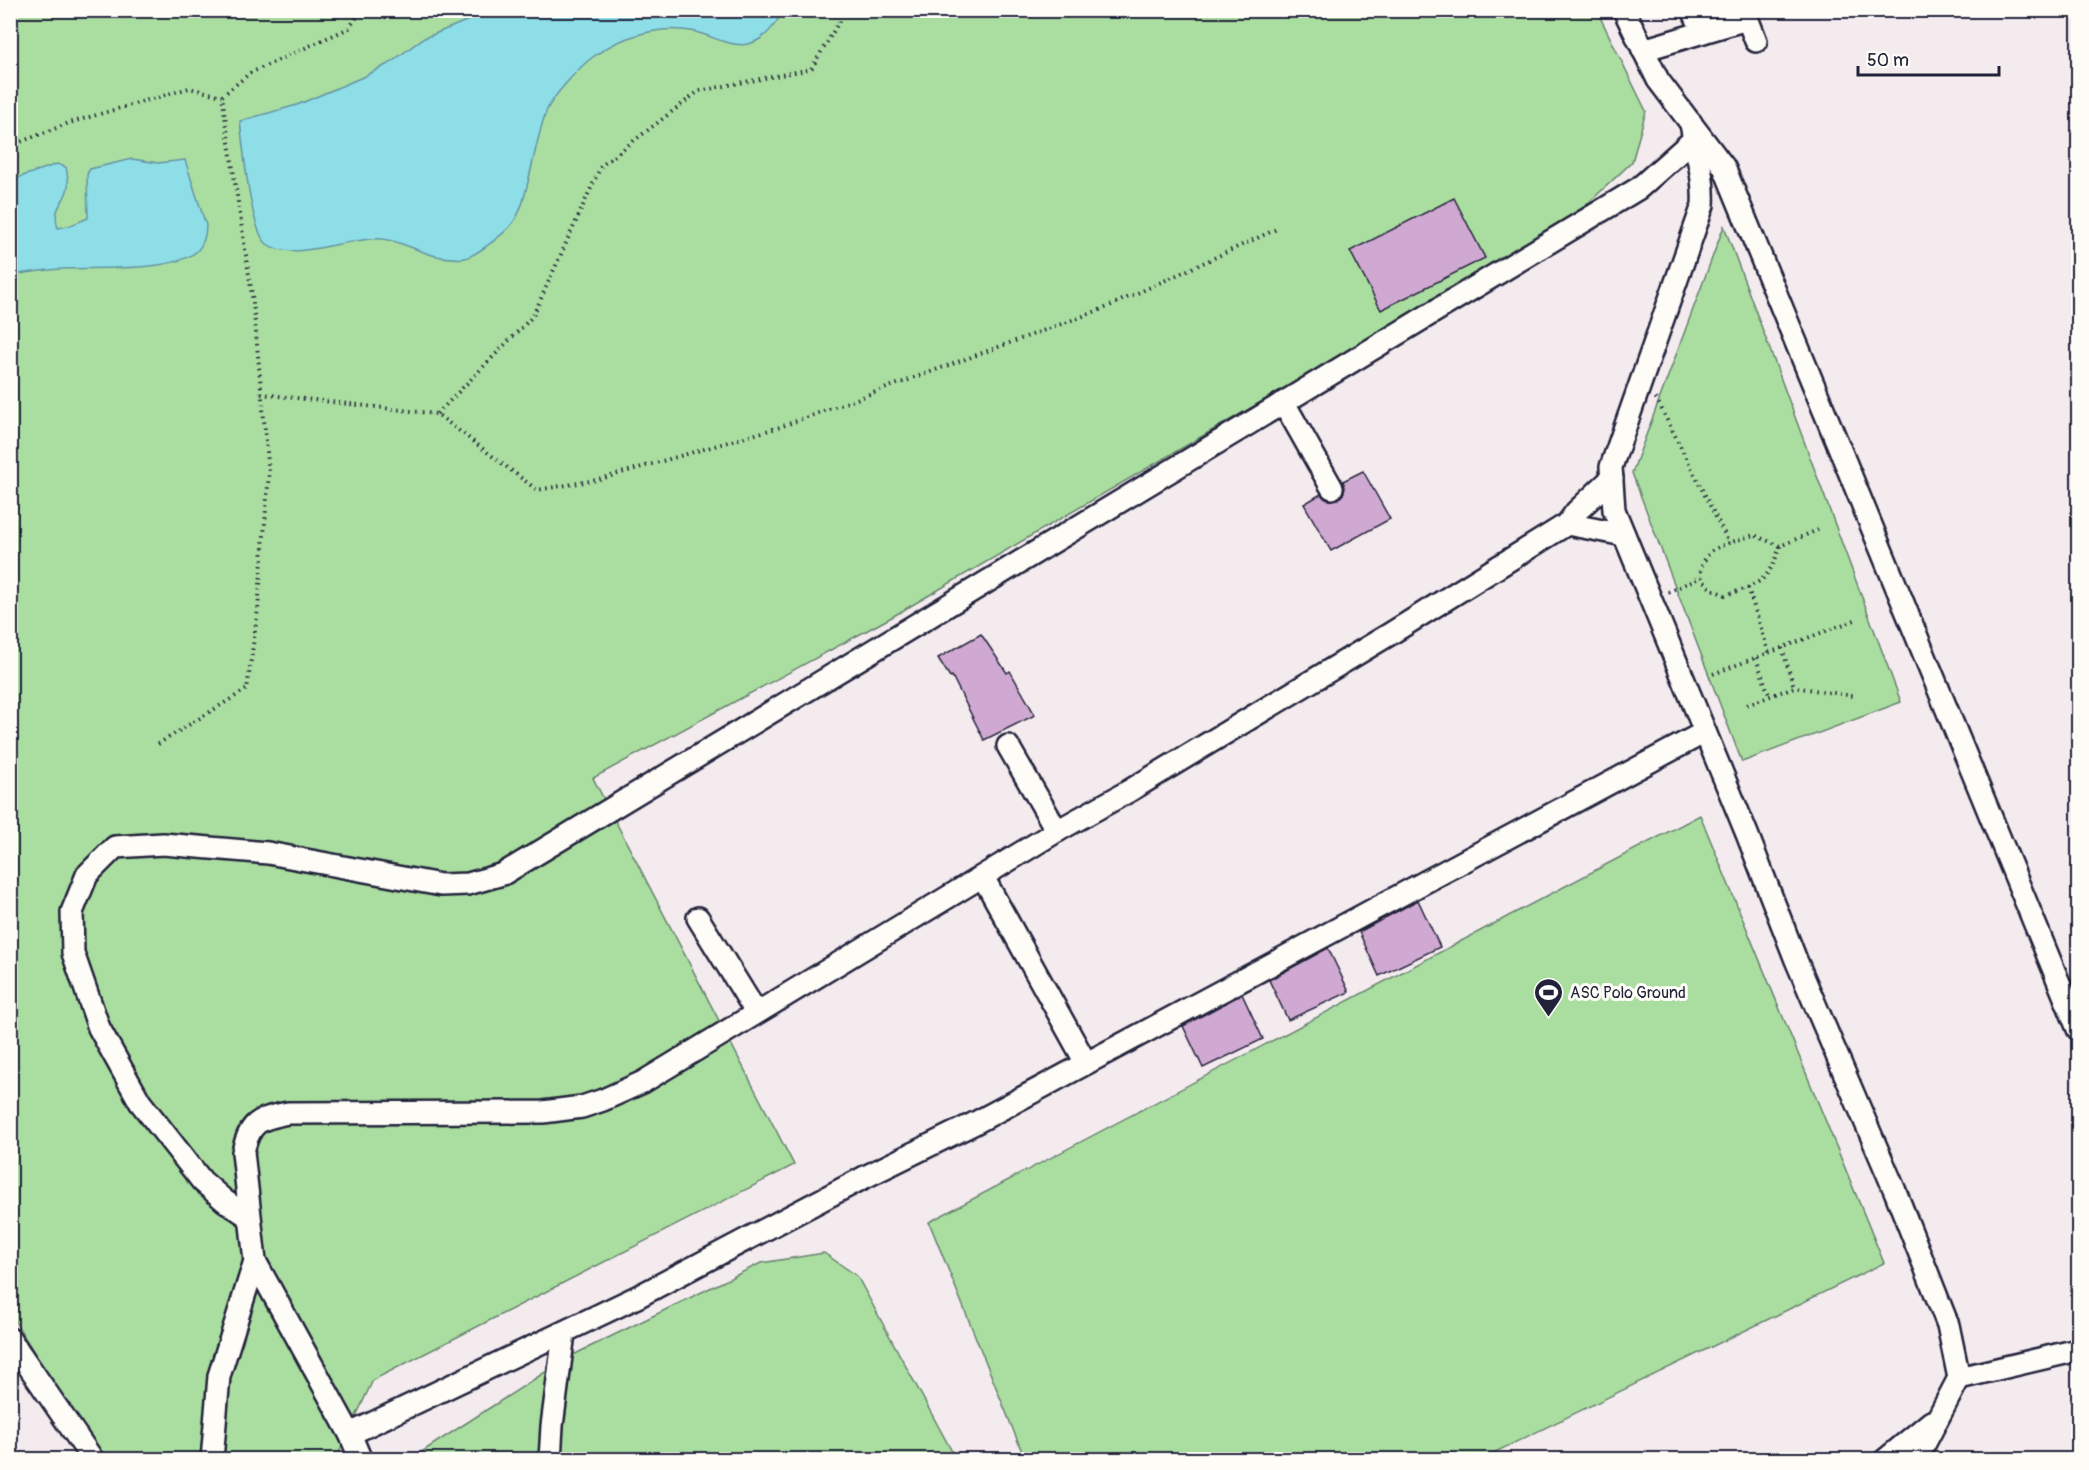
<svg xmlns="http://www.w3.org/2000/svg" width="2089" height="1470" font-family="Pangolin,sans-serif">
<rect width="100%" height="100%" fill="#f4ebef"/>
<filter id="ink" filterUnits="userSpaceOnUse"><feTurbulence type="fractalNoise" baseFrequency=".0167" numOctaves="2"/><feDisplacementMap in="SourceGraphic" scale="12" xChannelSelector="R" yChannelSelector="G"/><feConvolveMatrix kernelMatrix="1 2 1 2 8 2 1 2 1" color-interpolation-filters="sRGB"/></filter>
<g filter="url(#ink)">
<!-- green -->
<g fill="#aadea0" stroke="#66806e" stroke-width="1.5">
<path d="M11,11H1597L1646,111L1632,162L1566,224L890,618L593,778L794,1165L373,1380L336,1459H100L11,1315Z"/>
<path d="M1724,226L1901,702L1742,762L1632,473Z"/>
<path d="M1700,815L1884,1263L1481,1459H1025L929,1222Z"/>
<path d="M824,1253L857,1276L956,1459L413,1460L412,1458L567,1358L761,1263Z"/>
</g>
<!-- water -->
<g fill="#8edee7" stroke="#6393a2" stroke-width="1.5">
<path d="M486,11H783C776,24 764,41 748,44C730,48 709,34 691,31C658,25 619,37 593,57C580,66 552,97 546,112C538,134 534,159 528,182C525,195 521,213 512,224C504,234 477,255 465,258C461,259 455,258 451,258C427,258 407,242 382,239C350,236 293,263 267,244C250,231 243,144 240,121L297,105L365,76L390,63L422,39L481,15Z"/>
<path d="M132,159L158,163L185,160L206,225C206,233 204,244 197,251C173,273 94,267 61,269C44,270 27,273 11,275V184L20,177L57,164L66,167C67,173 69,180 68,186C67,202 51,206 58,228L69,226L88,218L87,174L90,169Z"/>
</g>
<!-- building -->
<g fill="#cfa9d1" stroke="#22223b" stroke-width="1.5">
<path d="M1454,198L1485,258L1381,310L1350,251Z"/>
<path d="M1363,471L1390,519L1331,551L1304,504L1321,494L1326,499H1338L1343,494L1345,488L1343,481Z"/>
<path d="M981,634L1007,673L1010,671L1035,715L984,740L952,676L950,677L938,658Z"/>
<path d="M1418,900L1440,947L1379,976L1359,932Z"/>
<path d="M1328,948L1349,992L1288,1020L1269,980Z"/>
<path d="M1242,994L1263,1039L1203,1068L1183,1026Z"/>
</g>
<g fill="none" stroke-linecap="round" stroke-linejoin="round">
<defs>
<g id="minor">
<path d="M1624,10L1658,80L1724,167L2078,1029"/>
<path d="M1693,10L1703,32"/>
<path d="M1744,10L1756,41"/>
<path d="M1643,50L1747,19"/>
<path d="M1691,123C1695,151 1705,176 1703,205L1611,467L1614,510L1747,834L1796,960L1895,1191L1948,1325L1959,1378"/>
<path d="M1284,403L1332,488"/>
<path d="M1612,478L1576,512L1567,524L1624,535"/>
<path d="M1008,746L1057,831"/>
<path d="M983,877L1086,1063"/>
<path d="M698,918L756,1012"/>
<path d="M249,1217L225,1201L202,1181L140,1102L99,1028L73,953L72,912L87,875L115,847L163,844L268,853L441,885L468,884L503,874L1639,188L1693,140"/>
<path d="M255,1261L243,1152C250,1121 259,1119 288,1113L543,1112L582,1107L603,1100L643,1082L1057,831L1129,791L1390,634L1567,524"/>
<path d="M10,1339L93,1460"/>
<path d="M350,1434L639,1296L863,1178L975,1123L1705,732"/>
<path d="M212,1460L219,1376L255,1261L350,1434L361,1460"/>
<path d="M550,1460L552,1426L564,1333"/>
<path d="M1885,1460L1931,1422"/>
<path d="M1916,1460L1959,1378L2078,1350"/>
</g>
</defs>
<!-- minor casing -->
<use href="#minor" stroke="#22223b" stroke-width="26"/>
<!-- path -->
<g stroke="#22223b" stroke-width="4" stroke-dasharray="1.5 4.5" stroke-linecap="butt">
<path d="M10,146L69,123L189,88L222,96"/>
<path d="M261,394L437,414L537,490L597,480L780,427L1105,308L1279,228"/>
<path d="M1656,398L1729,543"/>
<path d="M437,414L533,316L601,166L699,91L811,69L839,22L834,10"/>
<path d="M1780,546C1769,581 1759,585 1725,595C1710,589 1694,580 1704,561C1707,556 1709,553 1713,550C1726,543 1740,539 1754,535L1780,546L1820,529"/>
<path d="M1748,588L1769,653"/>
<path d="M1668,592L1701,577"/>
<path d="M1782,648L1794,687"/>
<path d="M1756,658L1769,695"/>
<path d="M1713,674L1855,620"/>
<path d="M1747,705L1794,687L1854,696"/>
<path d="M158,744L247,689L258,609L269,473L253,302L222,96L250,73L349,28L362,10"/>
</g>
<!-- minor -->
<use href="#minor" stroke="#fdfcf7" stroke-width="21"/>
</g>
</g>
<!-- icons -->
<defs>
<symbol id="stadium-pin" viewBox="-11 -11 22 30"><path d="M0 17L-7.5 6A9.5 9.5 0 1 1 7.5 6Z" fill="#22223b" stroke="#fdfcf7"/><path d="M0-5a6.5 5 0 1 0 0 10a6.5 5 0 1 0 0-10ZM-3.5-1.8h7v3.6h-7Z" fill="#fff"/></symbol>
</defs>
<g fill-rule="evenodd">
<use href="#stadium-pin" x="1532" y="976" width="33" height="45"/>
</g>
<g text-anchor="middle" stroke-width="6" stroke-linejoin="round" paint-order="stroke">
<!-- poi labels -->
<g font-size="16" fill="#22223b" stroke="#fdfcf7" text-anchor="start">
<text x="1570" y="998">ASC Polo Ground</text>
</g>
</g>
<!-- margin -->
<rect width="2089" height="1470" fill="none" stroke="#fdfcf7" stroke-width="36"/>
<rect x="18" y="18" width="2053" height="1434" fill="none" stroke="#22223b" stroke-width="2" filter="url(#ink)"/>
<!-- scale -->
<path d="M1858 66v9h141v-9" fill="none" stroke="#22223b" stroke-width="3"/>
<text x="1867" y="66" font-size="18" fill="#22223b" stroke="#fdfcf7" stroke-width="4.5" paint-order="stroke">50 m</text>
</svg>
